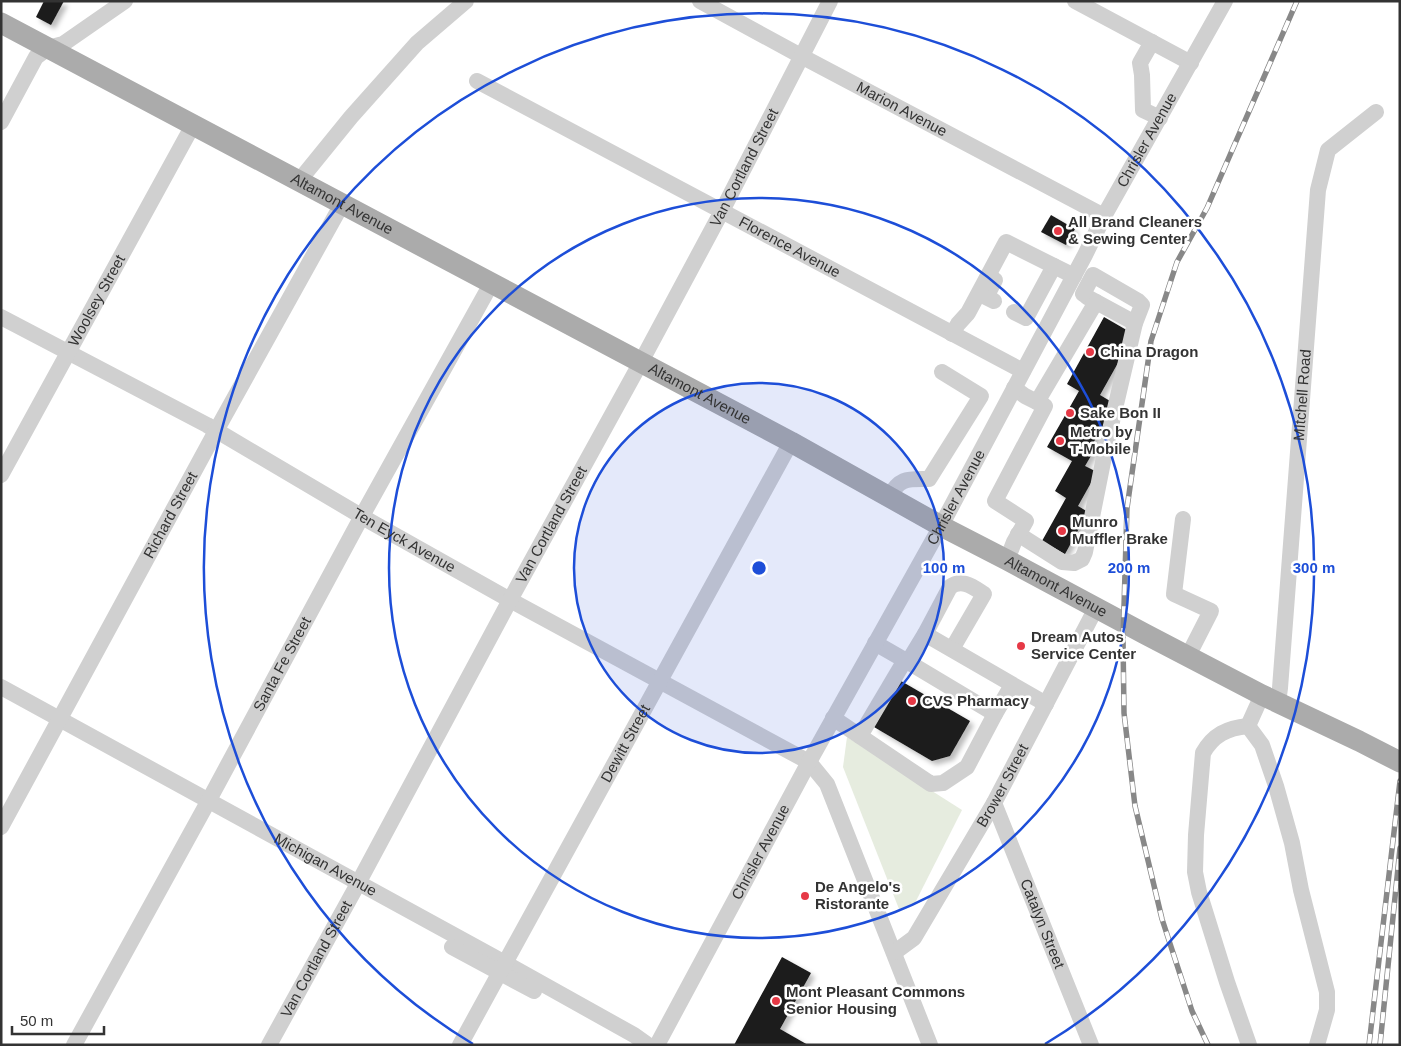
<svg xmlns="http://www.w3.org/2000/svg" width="1401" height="1046" font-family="Helvetica,sans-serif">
<defs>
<filter id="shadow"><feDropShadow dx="4" dy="4" stdDeviation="2.5" flood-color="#0004"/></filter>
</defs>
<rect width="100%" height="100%" fill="#fff"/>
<!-- green -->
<path fill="#e6ecdf" d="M847,737L962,810L915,903L899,909L843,767Z"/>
<!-- building -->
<g fill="#1a1a1a" filter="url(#shadow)">
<path d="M44,1H64L51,25L36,17Z"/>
<path d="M1051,215L1075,229L1066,245L1041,232Z"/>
<path d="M1104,317L1130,332L1128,345L1100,395L1115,404L1091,447L1095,449L1085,466L1097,472L1078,506L1088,512L1065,554L1042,541L1066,498L1055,491L1072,461L1047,447L1079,391L1067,384Z"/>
<path d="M901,681L970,721L950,756L932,761L874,727Z"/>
<path d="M782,957L811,973L780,1029L808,1045H734Z"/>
</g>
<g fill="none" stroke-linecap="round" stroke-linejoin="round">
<!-- minor -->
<g stroke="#d0d0d0" stroke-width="16">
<path id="s1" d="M700,1L801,56L1104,216"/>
<path d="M1075,1L1191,63"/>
<path d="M1152,42L1140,63L1142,75L1143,110L1160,118"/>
<path id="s2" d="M477,81L1023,371"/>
<path d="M1,122L36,57L48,48L63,44L125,1"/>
<path d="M299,181L351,117L417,43L466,1"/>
<path d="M1087,297L1135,323"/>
<path d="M994,301L986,297L995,280"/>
<path d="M1014,312L1026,318L1054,266"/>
<path id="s3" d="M1,317L207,425L373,523L510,600L809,762L827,784L930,1045"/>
<path d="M952,334L958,324L968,313L1006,242L1074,276"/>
<path d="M1037,402L1096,302"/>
<path id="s4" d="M1,475L193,125"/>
<path d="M889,497C900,477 908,479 929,479L981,396L942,372"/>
<path d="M1183,519L1174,594L1211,611L1188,656"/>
<path d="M1018,534L1062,562L1074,563L1082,559L1085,552L1106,447L1135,323L1142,305L1138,301L1093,275L1083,294"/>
<path d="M1007,560L1014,542L1026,521L995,501L1045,406L1025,396L1014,388"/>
<path d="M925,634L950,587C962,578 973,587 984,594L952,649"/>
<path d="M875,643L908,662"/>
<path d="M1012,685L995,714L908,662L925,634L1046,704"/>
<path id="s5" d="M1,687L505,963L634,1035L648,1045"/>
<path id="s6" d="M1278,703L1280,688L1318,190L1328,150L1376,112"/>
<path d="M833,718L931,784L943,783L967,767L995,714"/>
<path d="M1248,726C1227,728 1213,735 1203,753L1196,835L1195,872L1199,892L1227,982L1249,1045"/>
<path d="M1248,726L1262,745L1276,786L1292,843L1301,890L1327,992V1010L1317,1045"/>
<path d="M1248,726L1262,695"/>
<path d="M860,736L905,660"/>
<path id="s7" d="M994,803L1091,1045"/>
<path id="s8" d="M1,827L216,431L342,204"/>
<path d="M452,947L534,991"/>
<path id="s9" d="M895,952L914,938L994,803L1096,608"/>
<path id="s10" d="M74,1045L209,800L362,516L491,284"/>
<path id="s11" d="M269,1045L354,891L510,600L641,362L722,211L830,1"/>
<path id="s12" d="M460,1045L791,442"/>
<path id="s13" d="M657,1045L809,762L941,526L1085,255L1104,216L1225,1"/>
</g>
<!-- major -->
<path stroke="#ababab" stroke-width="21" id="s14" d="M1,23L791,442L941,526L1007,560L1145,634L1262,695L1359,741L1400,762"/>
<defs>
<g id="rail">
<path d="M1208,1045L1192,1011L1162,919L1135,806L1124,713L1123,639L1127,508L1151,341L1177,262L1207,208L1297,1"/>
<path d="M1369,1045L1400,781"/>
<path d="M1380,1045L1400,848"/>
</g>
</defs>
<!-- rail casing -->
<use href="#rail" stroke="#888" stroke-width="5.5"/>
<!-- rail -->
<use href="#rail" stroke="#fff" stroke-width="4" stroke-dasharray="11" stroke-linecap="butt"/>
</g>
<!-- distance rings -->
<circle cx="759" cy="568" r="185" fill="#1d4ed8" fill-opacity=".12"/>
<g fill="none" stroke="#1d4ed8" stroke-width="2.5">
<circle cx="759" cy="568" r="185"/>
<circle cx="759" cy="568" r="370"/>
<path d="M473 1044A555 555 0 1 1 1045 1044"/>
</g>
<!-- markers -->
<g fill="#e63946" stroke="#fff" stroke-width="2">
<circle cx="1058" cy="231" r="5"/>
<circle cx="1090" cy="352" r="5"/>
<circle cx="1070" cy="413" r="5"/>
<circle cx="1060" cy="441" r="5"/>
<circle cx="1062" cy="531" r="5"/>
<circle cx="1021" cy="646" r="5"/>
<circle cx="912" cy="701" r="5"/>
<circle cx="805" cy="896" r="5"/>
<circle cx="776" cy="1001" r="5"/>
</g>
<g text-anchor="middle" stroke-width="5" stroke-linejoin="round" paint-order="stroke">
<!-- street labels -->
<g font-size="15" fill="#333" stroke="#fff">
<text dy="5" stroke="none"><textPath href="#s1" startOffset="229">Marion Avenue</textPath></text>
<text dy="5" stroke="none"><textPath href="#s13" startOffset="1029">Chrisler Avenue</textPath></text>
<text dy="5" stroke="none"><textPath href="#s11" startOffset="998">Van Cortland Street</textPath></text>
<text dy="5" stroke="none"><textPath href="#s14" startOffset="386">Altamont Avenue</textPath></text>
<text dy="5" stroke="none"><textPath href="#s2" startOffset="354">Florence Avenue</textPath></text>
<text dy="5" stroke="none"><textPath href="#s4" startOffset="199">Woolsey Street</textPath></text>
<text dy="5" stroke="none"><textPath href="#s14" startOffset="791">Altamont Avenue</textPath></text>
<text dy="5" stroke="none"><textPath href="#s6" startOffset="309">MItchell Road</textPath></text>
<text dy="5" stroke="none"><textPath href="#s13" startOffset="624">Chrisler Avenue</textPath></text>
<text dy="5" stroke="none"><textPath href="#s8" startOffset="355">Richard Street</textPath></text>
<text dy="5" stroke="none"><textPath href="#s11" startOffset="592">Van Cortland Street</textPath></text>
<text dy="5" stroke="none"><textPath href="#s3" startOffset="461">Ten Eyck Avenue</textPath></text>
<text dy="5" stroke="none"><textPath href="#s14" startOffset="1196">Altamont Avenue</textPath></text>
<text dy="5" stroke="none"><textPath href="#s10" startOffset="434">Santa Fe Street</textPath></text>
<text dy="5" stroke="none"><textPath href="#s12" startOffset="344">Dewitt Street</textPath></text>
<text dy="5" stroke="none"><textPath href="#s9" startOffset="200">Brower Street</textPath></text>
<text dy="5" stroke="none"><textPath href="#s13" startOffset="219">Chrisler Avenue</textPath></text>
<text dy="5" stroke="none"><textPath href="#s5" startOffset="370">Michigan Avenue</textPath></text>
<text dy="5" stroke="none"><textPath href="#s7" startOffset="130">Catalyn Street</textPath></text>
<text dy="5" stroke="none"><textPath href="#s11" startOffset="98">Van Cortland Street</textPath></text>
</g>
<!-- poi labels -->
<g font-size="15" font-weight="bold" fill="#333" stroke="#fff" text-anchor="start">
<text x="1068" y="227">All Brand Cleaners<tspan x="1068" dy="17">&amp; Sewing Center</tspan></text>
<text x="1100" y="357">China Dragon</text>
<text x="1080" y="418">Sake Bon II</text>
<text x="1070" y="437">Metro by<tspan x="1070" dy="17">T-Mobile</tspan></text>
<text x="1072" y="527">Munro<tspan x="1072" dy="17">Muffler Brake</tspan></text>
<text x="1031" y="642">Dream Autos<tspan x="1031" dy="17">Service Center</tspan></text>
<text x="922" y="706">CVS Pharmacy</text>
<text x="815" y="892">De Angelo's<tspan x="815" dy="17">Ristorante</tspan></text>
<text x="786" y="997">Mont Pleasant Commons<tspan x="786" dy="17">Senior Housing</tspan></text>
</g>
</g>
<circle cx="759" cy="568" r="8" fill="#1d4ed8" stroke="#fff" stroke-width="2.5"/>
<g font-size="15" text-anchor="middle" font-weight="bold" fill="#1d4ed8" stroke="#fff" stroke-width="5" stroke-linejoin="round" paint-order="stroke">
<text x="944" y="573">100 m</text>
<text x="1129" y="573">200 m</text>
<text x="1314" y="573">300 m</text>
</g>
<!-- border -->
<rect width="1401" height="1046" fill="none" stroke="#333333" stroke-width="5"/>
<!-- scale -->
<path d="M12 1026v8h92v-8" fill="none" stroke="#333333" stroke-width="2.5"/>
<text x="20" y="1026" font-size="15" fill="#333333" stroke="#ffffff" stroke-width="4" paint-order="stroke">50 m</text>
</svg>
